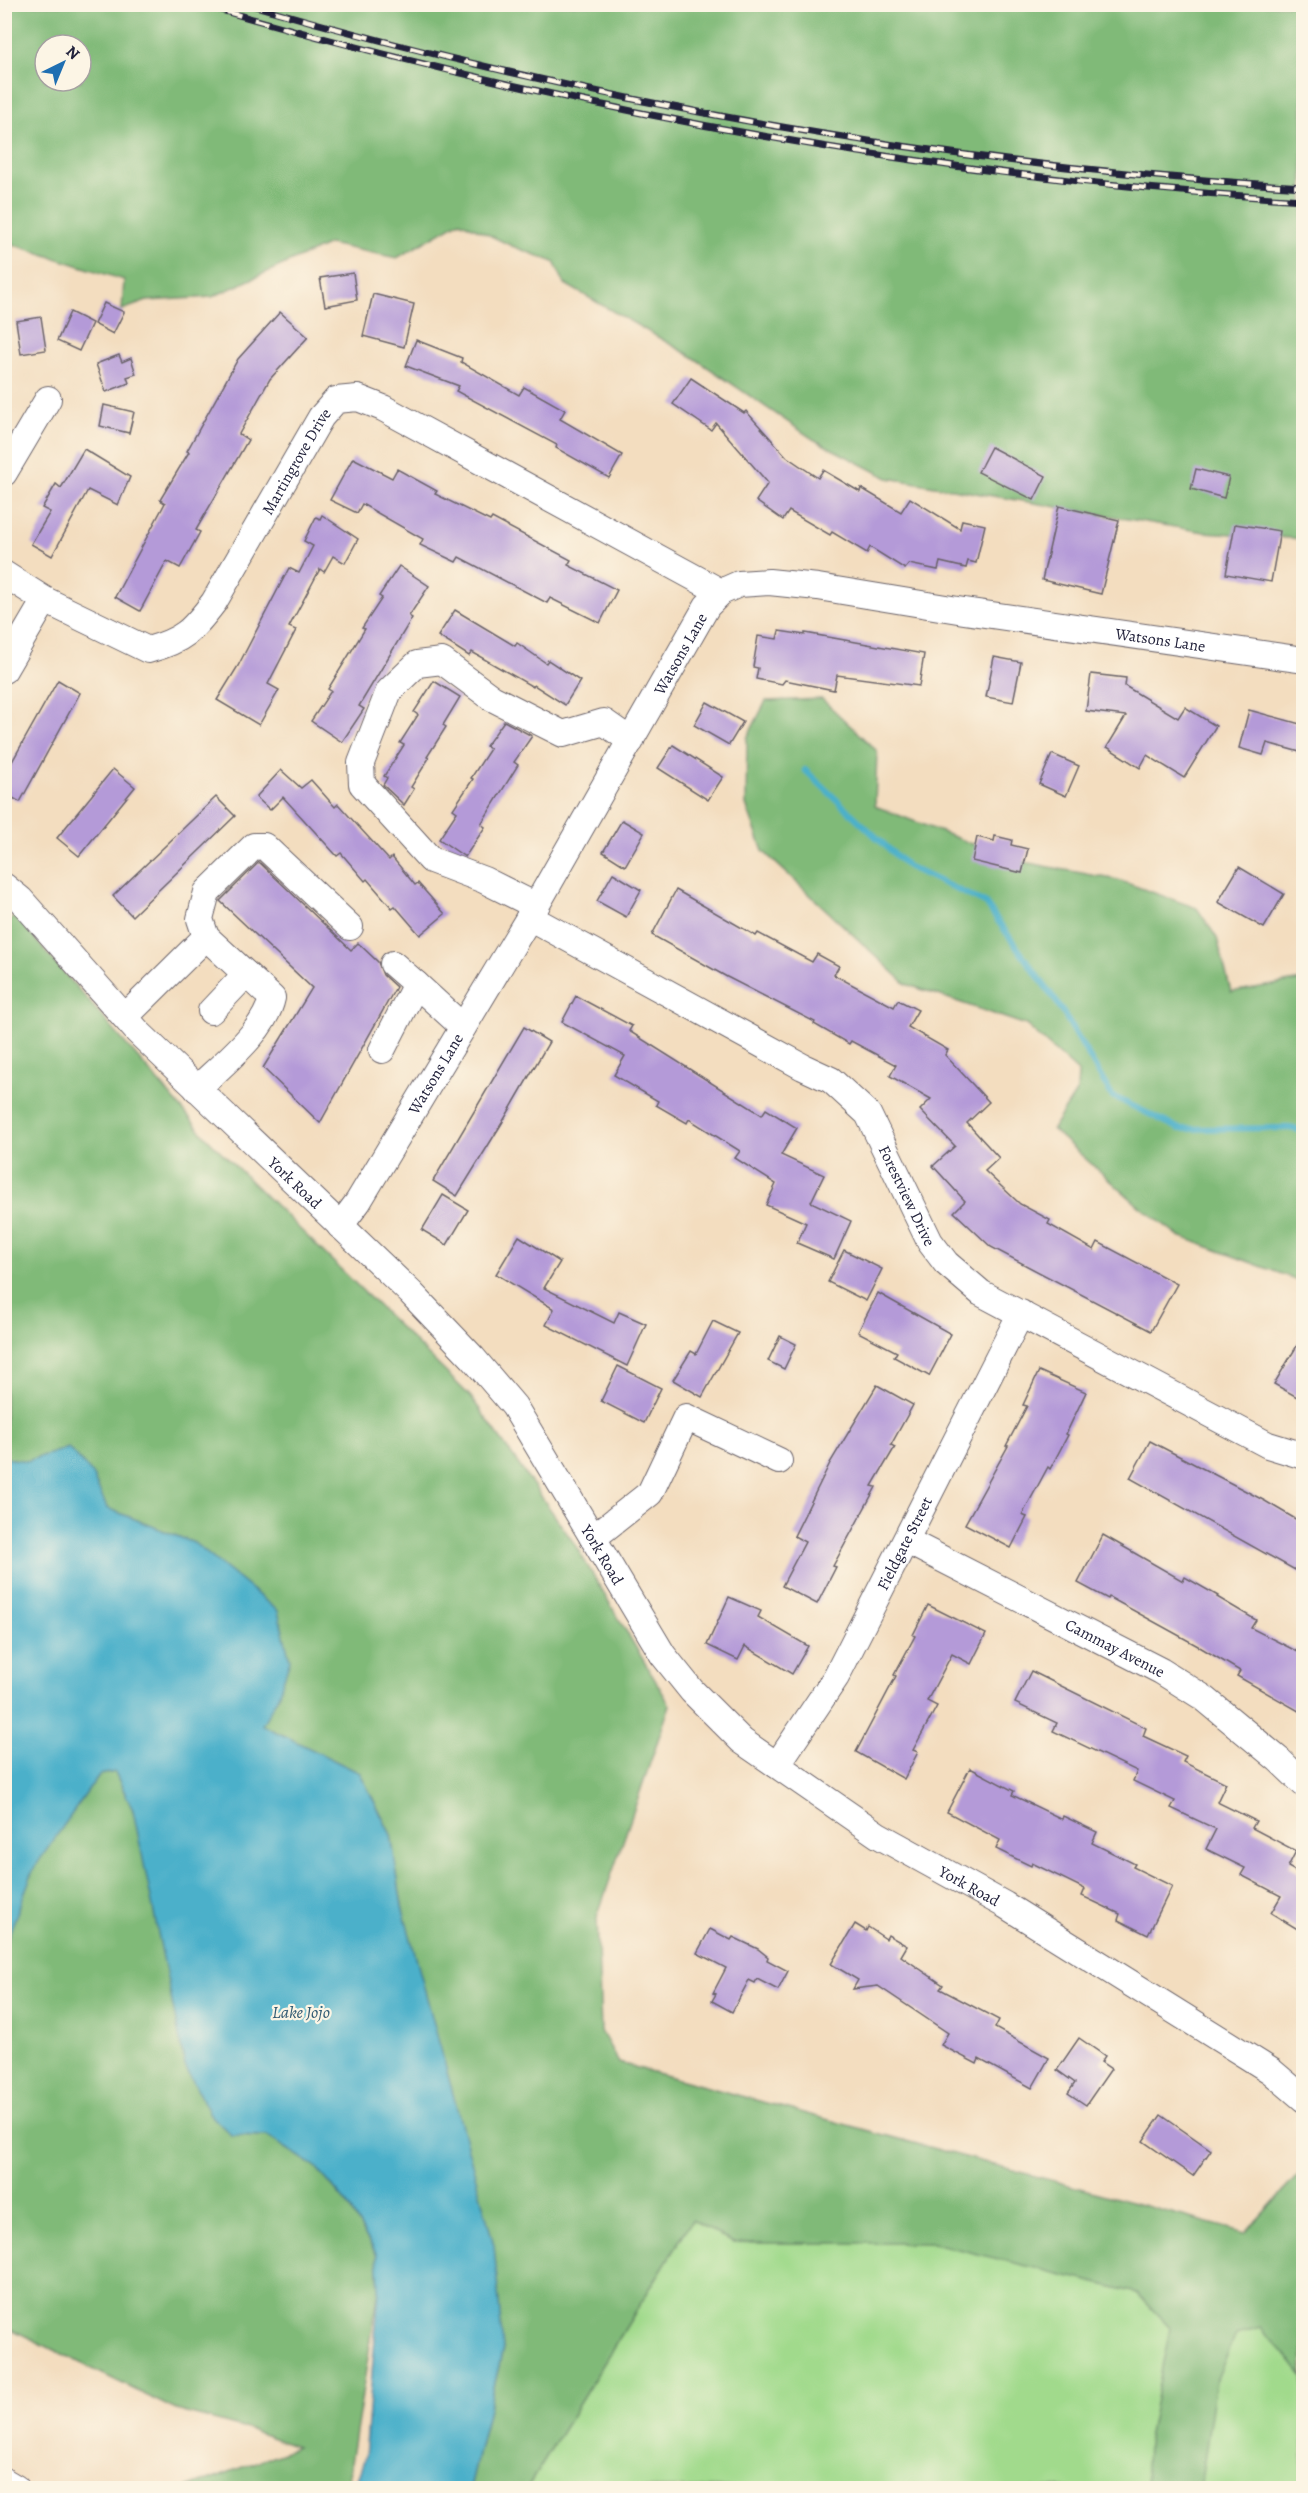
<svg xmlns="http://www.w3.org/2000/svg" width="1308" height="2493" font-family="Alegreya,serif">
<rect width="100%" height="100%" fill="#fcf5e5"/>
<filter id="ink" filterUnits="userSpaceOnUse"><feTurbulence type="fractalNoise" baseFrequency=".0167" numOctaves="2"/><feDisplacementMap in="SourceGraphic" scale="12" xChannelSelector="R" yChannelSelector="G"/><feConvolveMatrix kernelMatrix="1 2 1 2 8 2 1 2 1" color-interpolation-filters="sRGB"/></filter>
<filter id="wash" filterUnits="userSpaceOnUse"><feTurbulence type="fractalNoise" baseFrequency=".008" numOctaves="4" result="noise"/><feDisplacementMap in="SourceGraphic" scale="24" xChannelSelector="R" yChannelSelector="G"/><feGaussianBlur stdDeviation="1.35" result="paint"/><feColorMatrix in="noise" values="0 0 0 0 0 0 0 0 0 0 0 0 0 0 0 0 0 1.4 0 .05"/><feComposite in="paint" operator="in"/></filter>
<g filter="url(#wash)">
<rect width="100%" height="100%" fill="#f3ddbf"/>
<!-- green -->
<path fill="#a1da8c" stroke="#627e64" stroke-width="1.5" d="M619,2063L1245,2233L1303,2170V2488H527L692,2220Z"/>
<!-- forest -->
<g fill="#80ba78" stroke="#516e5a" stroke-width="1.5" fill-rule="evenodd">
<path d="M5,5H1303V539L1204,532L888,478L813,439L691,356L565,284L554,262L512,246L460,221L397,258L329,244L212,297L147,301L122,310L124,280L5,242ZM45,45H81V81H45Z"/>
<path d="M822,699L877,751L875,806L1013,860L1118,880L1197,908L1217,938L1231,992L1303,980V1282L1179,1236L1139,1206L1052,1129L1077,1091L1078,1072L1026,1025L906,984L763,851L746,805L747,738L766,701Z"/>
<path d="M15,916L208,1139L471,1397L574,1543L670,1705L597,1917L601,2031L619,2063L1245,2233L1303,2170V2377L1289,2359L1260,2328L1236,2335L1216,2381L1200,2488H1145L1147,2444L1170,2328L1137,2293L933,2243H733L692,2220L527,2488H470L503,2349L402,1906L391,1835L360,1773L261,1725L278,1696L194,1543L107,1508L91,1472L68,1448L27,1461L5,1458L4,925Z"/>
<path d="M115,1772L133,1810L231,2135L267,2136L316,2167L347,2204L377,2255L379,2289L347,2488H186L297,2447L254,2431L176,2410L5,2326L4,1945L33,1868L99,1775Z"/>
</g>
<!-- water -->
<path fill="#4bb0ca" stroke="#366982" stroke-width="1.5" d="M68,1448L91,1472L107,1508L194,1543L278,1611L290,1660L278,1696L262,1725L360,1773L391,1835L402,1906L494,2245L503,2349L470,2488H354L365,2457L379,2289L377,2255L347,2204L316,2167L267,2136L231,2135L210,2114L185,2066L133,1810L115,1772L99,1775L34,1868L5,1945V1458L27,1461Z"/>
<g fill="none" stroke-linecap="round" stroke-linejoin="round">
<!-- stream -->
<path stroke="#4bb0ca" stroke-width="6" d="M805,770L907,866L985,903L1058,1004L1112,1096L1180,1129L1289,1128L1304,1131"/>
</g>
<g id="blocks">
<!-- building -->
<g fill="#b49ad8">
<path d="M353,273L357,300L325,306L320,278Z"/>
<path d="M373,294L414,304L404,347L363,336Z"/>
<path d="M104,303L124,312L113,334L94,324Z"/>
<path d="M70,312L92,323L79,351L57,341Z"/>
<path d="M280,312L308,337L270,379L239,434L248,440L196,530L200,532L180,568L167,561L140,611L115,597L165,503L160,500L189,452L187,451L238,359Z"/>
<path d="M41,317L46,350L21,354L16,321Z"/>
<path d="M416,340L462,358L461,362L519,395L524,387L565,410L560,419L622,455L609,478L556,448L557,445L456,391L459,386L406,366Z"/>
<path d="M119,355L122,362L131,358L136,374L127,377L129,383L106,392L96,364Z"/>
<path d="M691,378L744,413L746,411L787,457L818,478L823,470L860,492L861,488L901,512L910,498L960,529L962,520L985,525L976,563L968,561L966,568L940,562L938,570L909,564L905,569L870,547L867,553L832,532L830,535L789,511L783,520L756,501L768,483L716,423L711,430L673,404Z"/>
<path d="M104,405L134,412L129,433L100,426Z"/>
<path d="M991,447L1046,476L1034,500L978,472Z"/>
<path d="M84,449L130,477L118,505L88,490L52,556L31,544L50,512L42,508L56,484L61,488Z"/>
<path d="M353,458L392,478L397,469L437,491L435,494L490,521L492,518L571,560L568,565L617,590L600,623L550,598L547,603L459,557L456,562L420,545L423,539L362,504L357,513L330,500Z"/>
<path d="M1196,469L1229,477L1224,498L1191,489Z"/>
<path d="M1059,506L1119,520L1101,594L1042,580Z"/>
<path d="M322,515L358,539L345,563L333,556L324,572L320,569L289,627L296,630L268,684L279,690L259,725L217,700L238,666L289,568L299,573L313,546L304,541L316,517L320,519Z"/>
<path d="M1235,524L1280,531L1271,582L1226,574Z"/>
<path d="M399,566L429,586L409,616L412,618L359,706L364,709L342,742L311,721L331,691L328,689L365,629L362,628L382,598L379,596Z"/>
<path d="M455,610L515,646L517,643L546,663L548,660L580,681L565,705L534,685L533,687L472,652L469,656L438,636Z"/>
<path d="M779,631L805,635V633L924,654L919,686L837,675L834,690L785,680L782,684L756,679L758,668L753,667L758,636L777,639Z"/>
<path d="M994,657L1021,662L1013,702L986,697Z"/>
<path d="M1091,674L1126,678L1125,686L1178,718L1185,707L1216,726L1184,778L1147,755L1140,768L1107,747L1126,716L1086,711Z"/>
<path d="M58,680L80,693L20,802L4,793V776Z"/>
<path d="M434,681L460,697L443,725L446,727L427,757L429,758L411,787L414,789L404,805L383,785L387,778L384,776L404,745L400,743L418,715L414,712Z"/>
<path d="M707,702L743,722L729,745L694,725Z"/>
<path d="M1249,710L1304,725V740L1300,752L1267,743L1263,755L1239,748Z"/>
<path d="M504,721L532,736L514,762L518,765L481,824L485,827L465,857L439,839L457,812L453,809L473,779L471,778L490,749L486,746Z"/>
<path d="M673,745L723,777L708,800L658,768Z"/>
<path d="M1052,754L1079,766L1066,796L1039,784Z"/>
<path d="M113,769L135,787L79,856L57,838Z"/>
<path d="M281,770L301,788L311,780L335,807L338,804L389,860L392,857L415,885L418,883L445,914L420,935L395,906L392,908L367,879L365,881L341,853L337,856L283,797L270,810L256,797Z"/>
<path d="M216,797L235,816L132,916L113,896Z"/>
<path d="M622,820L644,833L625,866L603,852Z"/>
<path d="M995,836L1012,840L1011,845L1028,849L1022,873L972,861L977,837L994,841Z"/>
<path d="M259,862L351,950L358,943L378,962L383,975L396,987L320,1123L263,1068L312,988L220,901Z"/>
<path d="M1239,867L1284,894L1264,928L1218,902Z"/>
<path d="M613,873L641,890L626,917L597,901Z"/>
<path d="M676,890L756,936L758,933L812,962L817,954L839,966L834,975L894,1007L898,1000L918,1010L908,1027L948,1050L945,1055L989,1102L967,1123L999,1158L985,1171L1020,1204L1050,1220L1048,1224L1094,1250L1098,1242L1177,1284L1151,1331L991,1247L954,1212L965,1201L933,1166L955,1146L920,1110L931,1099L890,1076L896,1065L851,1041L849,1044L814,1024L815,1022L727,977L652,935Z"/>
<path d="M576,996L632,1026L629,1031L762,1115L766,1109L797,1128L781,1155L824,1175L811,1202L851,1221L834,1259L797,1243L806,1223L766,1205L776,1184L735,1158L740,1151L689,1119L687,1123L656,1105L658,1101L614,1075L625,1056L562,1022Z"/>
<path d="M524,1027L549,1042L502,1123L457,1196L433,1181Z"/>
<path d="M443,1195L468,1210L447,1245L422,1230Z"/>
<path d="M519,1236L560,1262L544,1288L614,1323L619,1312L646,1324L627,1366L546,1325L554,1309L496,1274Z"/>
<path d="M844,1250L882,1269L866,1301L828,1282Z"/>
<path d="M878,1293L951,1334L929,1376L894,1357L897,1352L858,1332Z"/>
<path d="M713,1321L738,1333L702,1397L673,1380L691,1351L696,1354Z"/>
<path d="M1304,1334V1401L1274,1384Z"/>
<path d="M780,1336L796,1344L784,1369L768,1361Z"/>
<path d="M618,1366L661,1388L644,1423L601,1401Z"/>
<path d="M1039,1371L1086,1392L1066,1434L1068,1435L1050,1469L1048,1467L1022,1515L1027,1517L1011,1548L965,1524L1008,1446H1006L1027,1406L1023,1405Z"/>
<path d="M877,1385L913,1405L891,1445L895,1447L872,1486L876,1487L833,1566L836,1567L817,1604L782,1586L805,1542L794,1536L830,1463Z"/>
<path d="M1150,1441L1265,1501L1304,1524V1575L1130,1478Z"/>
<path d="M1103,1535L1183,1581L1185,1577L1218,1596L1217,1597L1256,1620L1251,1628L1304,1655V1714L1237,1676L1240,1671L1198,1646L1109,1597L1108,1599L1078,1583Z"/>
<path d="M729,1597L761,1611L758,1617L808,1646L792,1674L745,1646L738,1660L707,1645Z"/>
<path d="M928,1605L986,1634L971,1664L952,1654L927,1701L937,1706L913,1750L918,1752L904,1779L856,1752L896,1676L894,1675L915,1636L913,1635Z"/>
<path d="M1031,1671L1146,1728L1143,1736L1186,1756L1183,1762L1226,1783L1217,1802L1256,1821L1252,1828L1296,1851L1288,1867L1304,1876V1933L1271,1913L1281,1896L1241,1875L1245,1868L1206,1849L1216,1829L1171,1808L1175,1801L1133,1781L1137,1771L1053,1731L1057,1723L1015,1703Z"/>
<path d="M970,1768L1014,1791L1012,1795L1062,1819L1063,1816L1097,1832L1092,1843L1135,1864L1133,1867L1172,1886L1148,1935L1118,1920L1120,1914L1082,1896L1085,1889L1032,1863L1031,1866L996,1849L1000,1840L947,1812Z"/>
<path d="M855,1924L866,1931L868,1927L886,1939L888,1935L907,1946L901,1956L943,1985L940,1989L999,2020L995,2028L1049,2058L1032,2088L979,2059L977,2064L941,2045L948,2033L878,1986L853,1989L858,1980L831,1964Z"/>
<path d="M710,1929L731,1940L733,1937L758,1949L768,1957L767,1960L788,1971L778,1990L757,1979L755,1983L749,1980L732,2012L712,2001L716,1994L713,1993L726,1968L697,1953Z"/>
<path d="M1079,2038L1105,2056L1101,2062L1111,2069L1086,2105L1068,2093L1075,2083L1057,2070Z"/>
<path d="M1161,2115L1211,2150L1193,2176L1143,2141Z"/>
</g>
</g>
</g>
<g filter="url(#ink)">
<use href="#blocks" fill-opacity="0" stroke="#6b6369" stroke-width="1.5"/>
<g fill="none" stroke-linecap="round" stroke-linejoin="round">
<defs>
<g id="minor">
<path d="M4,473L48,399"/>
<path id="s1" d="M4,574L45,600L148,650C184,640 192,631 214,602L321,417L336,400L358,398L383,408L721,592"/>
<path d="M4,670L45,600"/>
<path id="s2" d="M4,886L20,899L138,1032L411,1293L473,1358L514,1406L663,1655L692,1691L742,1741L878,1835L1005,1905L1271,2071L1304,2099"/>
<path d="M536,906L484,880L431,860L362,784L361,763L389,691L417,664L442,661L492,698L563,734L604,722L631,741"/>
<path id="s3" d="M529,917L803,1067L831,1080L868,1114L930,1242L946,1263L981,1293L1268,1445L1304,1456"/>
<path d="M393,964L416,984"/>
<path d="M211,1011L246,974"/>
<path d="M125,1017L206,937"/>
<path d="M382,1050L416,984L463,1027"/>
<path d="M197,1089C221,1065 265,1032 272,998L206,937L200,919L207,892L254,846H264L350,927"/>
<path id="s4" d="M340,1226L358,1202L536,906L707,606L721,592L739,584L769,582L818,587L964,611L1304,660"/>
<path d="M593,1538L650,1493L686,1417L779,1461"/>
<path id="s5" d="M907,1541L1161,1671L1204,1698L1279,1760L1304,1784"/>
<path id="s6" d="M777,1765L836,1677L1021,1313"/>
<path d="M4,2481L16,2488"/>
</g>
</defs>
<!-- minor casing -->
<use href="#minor" stroke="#6b6369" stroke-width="28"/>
<!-- minor -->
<use href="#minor" stroke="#fff" stroke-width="26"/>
<defs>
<g id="rail">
<path d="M200,4C561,109 928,178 1304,200"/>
<path d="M248,4C593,104 945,166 1304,187"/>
</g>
</defs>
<!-- rail casing -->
<use href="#rail" stroke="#22223b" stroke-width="7"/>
<!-- rail -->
<use href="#rail" stroke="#fcf5e5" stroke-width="4.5" stroke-dasharray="14" stroke-linecap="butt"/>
</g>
</g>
<g text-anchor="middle" stroke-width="4.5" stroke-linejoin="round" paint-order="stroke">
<!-- street labels -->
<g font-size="16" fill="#22223b" stroke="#fcf5e5">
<text dy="6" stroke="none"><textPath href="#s1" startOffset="410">Martingrove Drive</textPath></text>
<text dy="6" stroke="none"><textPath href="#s4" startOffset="1186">Watsons Lane</textPath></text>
<text dy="6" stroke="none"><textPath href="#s4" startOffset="666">Watsons Lane</textPath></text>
<text dy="6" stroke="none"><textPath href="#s4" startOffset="180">Watsons Lane</textPath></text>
<text dy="6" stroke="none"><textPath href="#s2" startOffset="416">York Road</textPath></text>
<text dy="6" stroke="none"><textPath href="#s3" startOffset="484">Forestview Drive</textPath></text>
<text dy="6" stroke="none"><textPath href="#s6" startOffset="256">Fieldgate Street</textPath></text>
<text dy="6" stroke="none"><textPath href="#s2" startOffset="902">York Road</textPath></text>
<text dy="6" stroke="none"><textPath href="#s5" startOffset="234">Cammay Avenue</textPath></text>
<text dy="6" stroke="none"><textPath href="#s2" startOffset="1406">York Road</textPath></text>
</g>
<!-- water labels -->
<g font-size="18" font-style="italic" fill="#325b74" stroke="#fcf5e5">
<text x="301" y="2018">Lake Jojo</text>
</g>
</g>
<!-- margin -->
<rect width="1308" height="2493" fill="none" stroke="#fcf5e5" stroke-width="24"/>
<!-- north arrow -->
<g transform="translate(63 63) rotate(43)"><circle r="28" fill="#fcf5e5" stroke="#a5a1a1" stroke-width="1.5"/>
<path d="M0-4.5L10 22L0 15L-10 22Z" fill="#1f6fb2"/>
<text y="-9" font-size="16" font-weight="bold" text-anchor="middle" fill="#22223b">N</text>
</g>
</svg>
